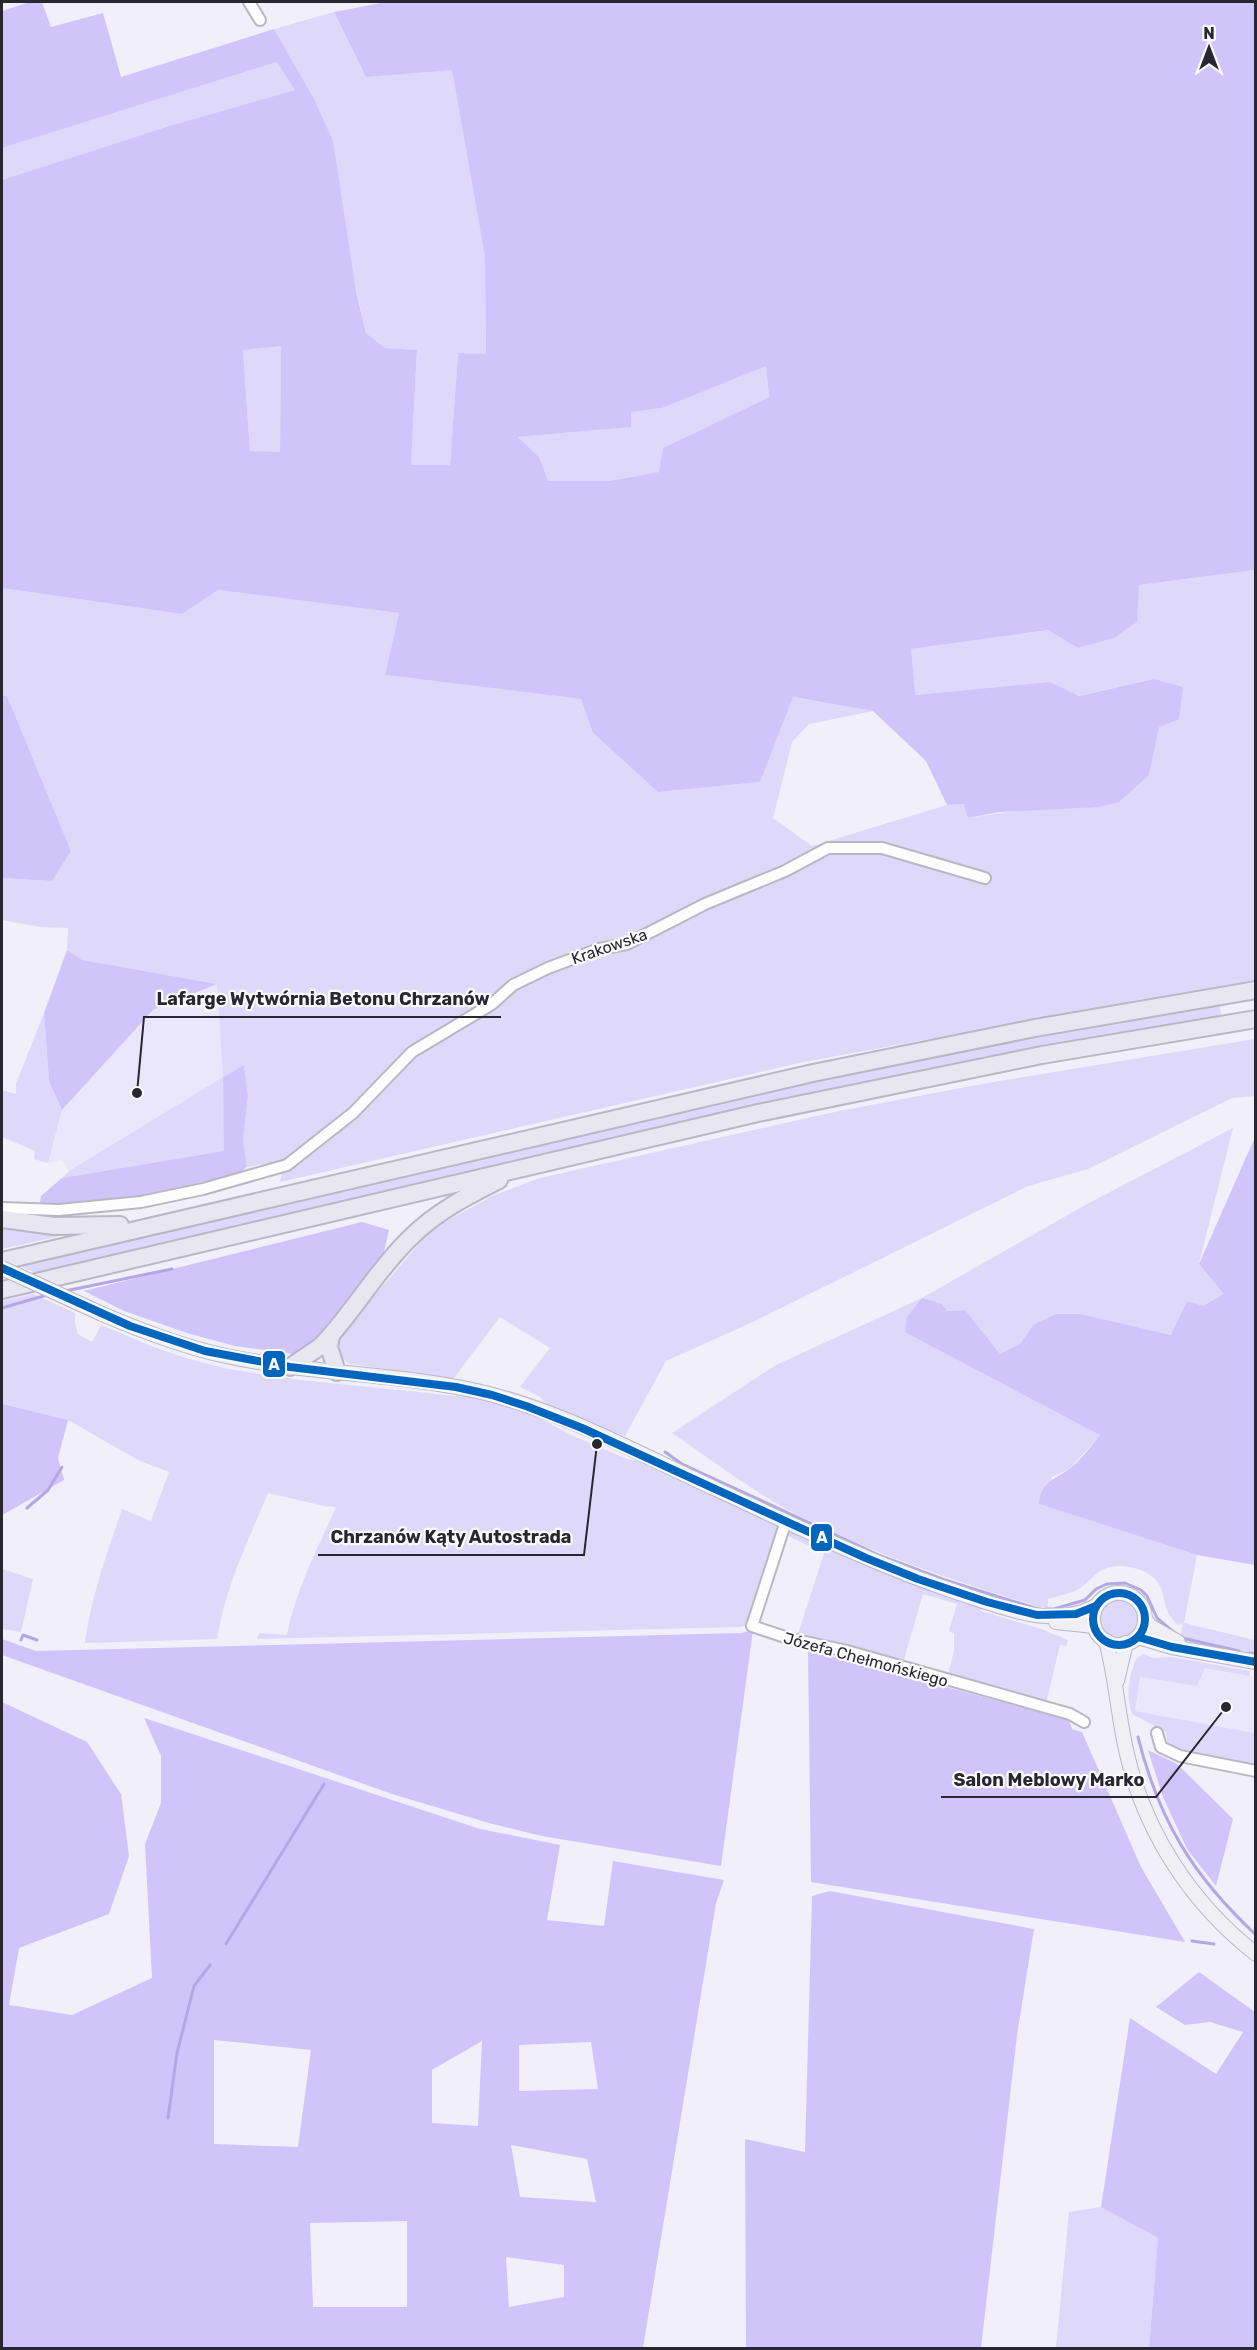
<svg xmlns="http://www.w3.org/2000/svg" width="1257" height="2350" font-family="Rubik,sans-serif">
<rect width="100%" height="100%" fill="#f1eff9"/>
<!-- built -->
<g fill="#eae7fc">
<path d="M217,984L223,1077L69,1171L62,1160L48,1163L62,1110L153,1010Z"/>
<path d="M1205,1668L1255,1677V1733L1135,1711L1140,1677L1197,1686Z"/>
</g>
<!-- green -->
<g fill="#ded8fa">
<path d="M334,12L366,77L452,69L485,257L486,355L458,353L450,465H411L417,350L385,348L366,333L313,97L274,29Z"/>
<path d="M277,62L296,90L169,126L2,180V148Z"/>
<path d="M281,345L280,453L250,451L243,350Z"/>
<path d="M766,365L769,397L663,448L660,472L609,481H547L539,457L518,437L630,427L631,412L662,408Z"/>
<path d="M1255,570V984L1103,1007L804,1062L280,1182L285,1160L247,1167L243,1140L248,1096L244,1065L223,1077L225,1151L62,1178L69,1171L223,1077L217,984L81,960L67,950L68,928L40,927L2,920V878L52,881L71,851L7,696L2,695V588L182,614L218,590L399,613L385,675L581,699L593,733L658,792L760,782L792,697L873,711L809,724L792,742L773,818L812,846L947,805L964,804L969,818L1026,809L1149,775L1159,726L1154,679L1078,696L1050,682L914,695L910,649L1049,630L1078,648L1114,638L1139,585Z"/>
<path d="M1219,1002L1222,1019L40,1275L16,1264L792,1084L963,1048Z"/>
<path d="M44,1013L49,1081L62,1110L48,1163L34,1159L35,1151L2,1137V1090L16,1094V1084Z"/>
<path d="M1255,1039V1096L1232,1098L1088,1169L1028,1186L755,1321L666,1361L625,1436L549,1408L540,1397L520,1387L550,1348L500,1317L453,1379L350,1364L339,1357L338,1342L351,1323L431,1230L492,1196L540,1178L839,1111L993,1082Z"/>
<path d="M1233,1128L1199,1263L1225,1294L1179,1321L1171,1335L1081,1314L1033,1325L1020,1344L1000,1355L965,1310L947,1311L922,1298L1101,1435L1069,1469L1052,1477L1039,1504L1197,1555L1184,1623L1255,1640V1657L1180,1639L1183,1623L1178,1625C1159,1608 1169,1596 1156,1580C1146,1568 1118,1562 1104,1569C1094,1573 1088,1584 1079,1589C1069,1594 1058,1596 1048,1599V1607H1040C954,1581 869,1553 790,1511C751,1490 709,1458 672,1433L776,1365L922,1298L1087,1204Z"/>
<path d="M2,1227L45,1233L78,1232L2,1249Z"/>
<path d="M33,1294L75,1313V1323L78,1334L92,1342L101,1325L151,1346L189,1359L228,1369L300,1380L467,1397L497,1404L538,1417L569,1434L624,1458L647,1463L782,1525L763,1570L748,1624L741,1627L257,1639L259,1633L287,1635C295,1591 318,1548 336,1507L324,1506L268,1493C248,1541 225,1588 217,1639L85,1643C91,1597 107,1553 122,1509L151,1521L169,1472L138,1460L68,1420L3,1404L2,1301Z"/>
<path d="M789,1529L982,1606L981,1611L1041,1629L1068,1640L1066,1646L1060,1645L1046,1703L947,1678L954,1651V1633L949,1631L957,1604L923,1594L902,1666L797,1637L824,1553L786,1535Z"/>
<path d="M2,1569L33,1579L21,1632L2,1629Z"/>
<path d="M1113,1587C1134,1587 1146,1598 1151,1617L1149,1619C1142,1599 1128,1579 1104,1593C1098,1597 1095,1601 1088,1604L1100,1592Z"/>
<circle cx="1118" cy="1619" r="19"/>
<path d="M1143,1654L1154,1658L1171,1657L1250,1671V1676L1205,1668L1197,1686L1140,1677L1135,1711L1255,1733V1769L1168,1748L1166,1732L1132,1714C1126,1696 1128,1675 1137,1658Z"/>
<path d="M1101,2207L1158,2238L1149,2348H1056L1069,2212Z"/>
</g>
<!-- forest -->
<g fill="#cfc5fa" fill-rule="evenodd">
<path d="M30,2H42L51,27L103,13L121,77L274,29L313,97L333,141L356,291L366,333L385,348L417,350L411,465H450L458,353L486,354L485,257L452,70L366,77L334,12L386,2H1255V570L1139,585L1137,622L1114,638L1078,648L1048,630L911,649L915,695L1050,682L1079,696L1154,679L1183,687L1179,719L1159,727L1149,775L1119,802L1098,807L999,812L968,818L964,804L947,805L926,761L873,711L793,697L760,782L658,792L593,733L581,699L385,675L399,613L218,590L182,614L2,588V180L169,126L295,90L277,62L2,148V11ZM281,346L280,452L250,451L243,350ZM766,366L769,397L663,448L659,472L609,481H548L539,457L518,437L631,427V412L662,408Z"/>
<path d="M2,695L7,696L71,851L52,881L2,878Z"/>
<path d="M67,950L82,960L217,984L153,1010L62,1110L49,1081L44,1013Z"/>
<path d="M244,1065L248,1096L243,1140L247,1167L234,1176L173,1192L69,1204L40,1203L41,1196L62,1178L224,1151L223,1077Z"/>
<path d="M1255,1137V1565L1197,1555L1039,1504C1040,1483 1053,1480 1068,1470C1079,1462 1092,1446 1100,1435L905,1332L907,1317L922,1298L942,1304L947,1311L965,1310L1000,1354L1020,1344L1033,1325L1056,1314H1081L1171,1335L1187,1301L1203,1306L1224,1294L1199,1264Z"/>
<path d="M362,1222L389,1230L382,1261L323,1337L293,1354L235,1346L187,1333L124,1311L84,1291Z"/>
<path d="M2,1400L3,1404L68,1420L58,1458L64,1480L4,1514L2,1513Z"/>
<path d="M753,1630L721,1866L542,1836L489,1823L392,1794L2,1655V1639L36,1651L741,1633Z"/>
<path d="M808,1650L1069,1720L1072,1729L1082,1732L1141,1867L1185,1942L811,1882Z"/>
<path d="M2,1702L87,1742L121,1794L129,1856L109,1914L19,1948L9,2005L72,2015L152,1978L145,1844L161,1803V1756L144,1718L480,1829L560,1845L547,1920L604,1926L613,1861L724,1880L716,1903L643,2348H2ZM214,2040L311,2050L298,2147L214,2144ZM482,2041L478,2126L432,2123V2070ZM591,2042L598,2089L519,2091V2045ZM511,2145L587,2159L596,2202L520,2197ZM407,2221V2307H313L310,2223ZM506,2257L564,2265V2297L509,2307Z"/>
<path d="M1148,1750L1177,1764L1233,1819L1216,1886L1187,1849L1163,1797Z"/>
<path d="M830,1891L1034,1929L1017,2035L981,2348H746L745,2139L805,2152L812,1896Z"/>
<path d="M1199,1972L1255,2012V2348H1149L1158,2238L1101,2207L1130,2018L1216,2074L1243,2032L1210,2022L1185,2025L1156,2007Z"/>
</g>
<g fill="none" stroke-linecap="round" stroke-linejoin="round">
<!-- stream -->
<g stroke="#b4a7e6" stroke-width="3">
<path d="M65,1291L172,1269"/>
<path d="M2,1308L47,1295"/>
<path d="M665,1452L682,1464L881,1556L945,1580L1038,1609"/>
<path d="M27,1508L48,1490L62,1467"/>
<path d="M1045,1609H1054L1085,1600L1096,1589L1107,1584L1125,1583L1141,1590L1147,1596L1157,1618L1177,1635"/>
<path d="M1182,1638L1239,1651"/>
<path d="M21,1640L23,1635L37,1640"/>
<path d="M1250,1653L1256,1654"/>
<path d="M1138,1737C1159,1821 1193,1876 1256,1935"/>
<path d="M1192,1941L1214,1944"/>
<path d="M226,1944L324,1784"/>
<path d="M168,2118L177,2053L194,1986L210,1965"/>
</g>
<defs>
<g id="minor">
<path d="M249,2L260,20"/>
<path d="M2,1208L59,1210L141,1202L203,1189L287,1165L353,1113L412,1052L492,1004L513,985L548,968L599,949L627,944L705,904L785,871L828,848H882L985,878"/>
<path d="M786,1521L752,1626L791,1639L847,1651L1070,1714L1084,1722"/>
<path d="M1157,1733L1161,1747L1180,1756L1256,1771"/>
</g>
<g id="major">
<path d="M102,1314C142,1331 183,1347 226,1356C309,1374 395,1373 477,1391C561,1410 639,1454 716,1489C796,1526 875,1565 959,1593C983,1601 1009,1611 1035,1615C1055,1618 1079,1616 1096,1606"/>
<circle cx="1119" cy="1619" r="26"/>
<path d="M1145,1619L1150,1626L1178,1642"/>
<path d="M1056,1622L1094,1626"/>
<path d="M1138,1637L1172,1647L1256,1662"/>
<path d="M1106,1641C1116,1678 1118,1716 1127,1754C1145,1833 1192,1904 1256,1954"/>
<path d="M1117,1681L1126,1643"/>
</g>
<g id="highway">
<path d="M2,1219L54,1226L120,1225"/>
<path d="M2,1261L813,1073L1035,1028L1256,990"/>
<path d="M2,1290L758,1113L1042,1055L1256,1019"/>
<path d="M331,1335L329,1347L337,1372"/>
<path d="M290,1367L321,1346L331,1335C358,1304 380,1267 410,1238C436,1212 467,1196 499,1180"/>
</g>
</defs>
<!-- minor casing -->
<use href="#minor" stroke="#b9b7c1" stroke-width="14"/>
<!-- major casing -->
<use href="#major" stroke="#b9b7c5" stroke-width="16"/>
<!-- highway casing -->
<use href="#highway" stroke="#b9b7c5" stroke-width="20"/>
<!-- minor -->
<use href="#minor" stroke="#fdfdfe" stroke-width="10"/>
<!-- major -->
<use href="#major" stroke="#f0eff6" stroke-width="14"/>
<!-- highway -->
<use href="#highway" stroke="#e8e6f0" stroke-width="16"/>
<defs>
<path id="major-bridge" d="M2,1268L102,1314"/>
</defs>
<!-- major-bridge casing -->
<use href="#major-bridge" stroke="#b9b7c5" stroke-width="16" stroke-linecap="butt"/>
<!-- major-bridge -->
<use href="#major-bridge" stroke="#f0eff6" stroke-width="14"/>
<defs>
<g id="bus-1">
<path d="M2,1268L130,1326L205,1351L290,1367L456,1387L492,1395L526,1406L582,1428L866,1558L918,1579L987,1602L1037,1615L1076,1614L1096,1606"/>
<circle cx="1119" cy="1619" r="26"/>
<path d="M1138,1637L1172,1647L1256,1662"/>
</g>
</defs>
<!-- bus-1 casing -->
<use href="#bus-1" stroke="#fbfbfb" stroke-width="12"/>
<!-- bus-1 -->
<use href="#bus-1" stroke="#0065bd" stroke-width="8"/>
</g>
<g text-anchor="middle" stroke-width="4.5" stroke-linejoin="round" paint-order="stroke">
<!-- street labels -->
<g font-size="16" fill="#282631" stroke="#fbfbfb">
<text transform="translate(609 946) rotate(-19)" y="6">Krakowska</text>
<text transform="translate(866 1659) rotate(15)" y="6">Józefa Chełmońskiego</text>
</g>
</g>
<!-- callouts -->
<path fill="none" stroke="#282631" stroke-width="2" d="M137 1093L144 1017H501M597 1444L584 1555H318M1226 1707L1156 1797H941"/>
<g fill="#282631" stroke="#fbfbfb" stroke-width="2">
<circle cx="137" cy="1093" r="6"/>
<circle cx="597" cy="1444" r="6"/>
<circle cx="1226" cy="1707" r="6"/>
</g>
<g font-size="18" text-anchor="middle" font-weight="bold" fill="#282631" stroke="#fbfbfb" stroke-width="4.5" stroke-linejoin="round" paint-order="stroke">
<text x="323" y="1005">Lafarge Wytwórnia Betonu Chrzanów</text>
<text x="451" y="1543">Chrzanów Kąty Autostrada</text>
<text x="1049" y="1786">Salon Meblowy Marko</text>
</g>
<g stroke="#fbfbfb" stroke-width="2">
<rect x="262" y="1350" width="24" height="28" rx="6" fill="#0065bd"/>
<rect x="810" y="1523" width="23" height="29" rx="6" fill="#0065bd"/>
</g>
<g font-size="16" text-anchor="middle" font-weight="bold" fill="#fff">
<text x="274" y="1370">A</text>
<text x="822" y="1543">A</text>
</g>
<!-- border -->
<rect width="1257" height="2350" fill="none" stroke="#282631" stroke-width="6"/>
<!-- north arrow -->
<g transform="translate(1209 48)" stroke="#fbfbfb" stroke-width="4.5" paint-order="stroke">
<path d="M0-4.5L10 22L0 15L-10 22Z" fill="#282631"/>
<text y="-9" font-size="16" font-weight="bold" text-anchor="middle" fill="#282631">N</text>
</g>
</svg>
